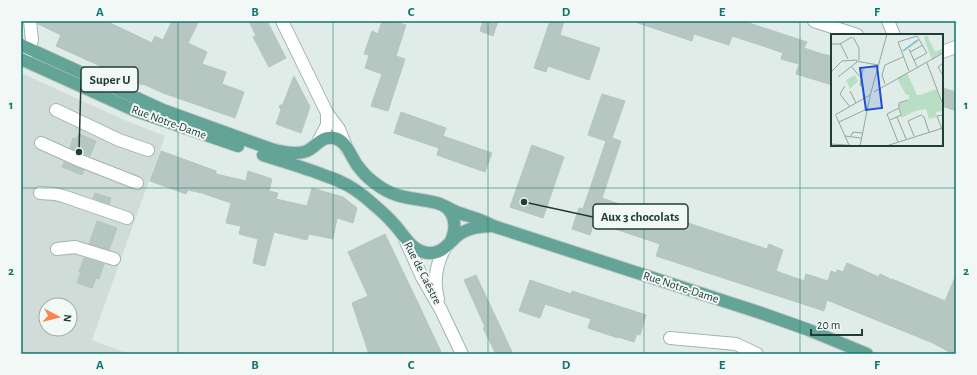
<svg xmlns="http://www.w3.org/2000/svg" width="977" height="375" font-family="'Alegreya Sans',sans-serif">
<rect width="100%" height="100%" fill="#e0ece7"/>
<!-- built -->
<path fill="#cfdcd7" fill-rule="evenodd" d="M21,73L122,119L165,136L92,340L129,354H21ZM46,305H70V329H46Z"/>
<!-- building -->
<g fill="#b6c7c1" stroke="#b3c6bf">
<path d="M38,21H106L152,43L155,36L163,40L172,21H199L188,43L207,52L202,64L226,72L222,84L244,92L235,118L163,93L143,84L142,85L56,46L61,35L38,24Z"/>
<path d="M249,21H267L286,58L269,67L253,37L256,36Z"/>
<path d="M382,21H392L406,25L396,56L405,59L388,111L371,106L382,74L365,68L369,55L364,54L372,31L378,34Z"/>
<path d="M483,21H498L493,36L480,31Z"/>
<path d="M550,21H564L560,35L600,48L589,80L548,66L546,72L534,68Z"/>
<path d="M639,21H743L807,42L804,48L822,54L832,56V85L796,74L799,64L781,59L783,53L766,47L732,36L729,45L694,34L692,41L638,23Z"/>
<path d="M294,76L310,107L301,133L276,124L281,110L279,106L283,104Z"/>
<path d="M942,88L956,92V111L942,106Z"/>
<path d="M602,94L625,101L612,138L621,141L602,198L619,204L617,208L650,219L651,215L660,217L661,214L767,249L769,244L783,250L776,271L804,281L806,274L828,281L831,271L836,273L837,270L843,272L847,263L879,277L880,274L892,280V279L945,301L956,275V354H953L933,343L827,300L824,311L656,256L660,244L594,222L590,235L572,229L579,208L583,209L606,141L588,135Z"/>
<path d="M401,112L446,128L443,136L492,153L485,172L437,155L440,144L439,148L394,133Z"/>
<path d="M79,134L96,141L90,156L70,148L73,138L76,139Z"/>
<path d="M532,145L564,157L543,218L510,207Z"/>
<path d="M161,151L216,171V174L246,181L248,171L272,179L269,191L278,193L276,199L307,206L312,188L343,197L357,208L353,223L337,218L333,239L309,234L307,240L274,232L265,266L253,263L258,239L239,234L241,226L226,223L231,203L202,193L188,190L186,194L150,181Z"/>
<path d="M64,162L84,170L82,175L62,167Z"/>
<path d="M95,193L111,198L109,204L93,198Z"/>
<path d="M97,221L117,228L109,250L89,244Z"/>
<path d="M385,234L417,301L442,354H369L352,303L368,296L348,252Z"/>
<path d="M84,258L104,264L99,279L96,278L92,288L77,283L81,272H79Z"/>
<path d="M476,275L513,354H496L483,328L485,327L464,280Z"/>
<path d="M530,280L571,294L572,291L646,315L640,335L637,334L634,342L618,337V338L588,328L591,319L545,304L540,318L519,311Z"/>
</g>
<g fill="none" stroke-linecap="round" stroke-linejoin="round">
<defs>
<g id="minor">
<path d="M282,21L327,113L339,129L347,149"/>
<path d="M814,21L857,35"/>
<path d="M888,21L894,35"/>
<path d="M942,52L956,47"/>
<path d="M25,58L32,40L30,21"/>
<path d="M56,110L119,140L148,150"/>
<path d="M319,140L327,125V113"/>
<path d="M41,143L81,161L137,183"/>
<path d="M40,193L55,194L63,196L127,218"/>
<path d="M405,239L422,277L441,310L462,354"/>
<path d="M57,249L75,247L114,259"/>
<path d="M438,299C433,280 436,264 445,248"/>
<path d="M670,338L736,344L757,354"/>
</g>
<g id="major">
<path d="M21,45L163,110L271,149C282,152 297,155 307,151C318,146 320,136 334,138C346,140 350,155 357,165C362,172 369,179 376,184C397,200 413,197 437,203C444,205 451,210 459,213C471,217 481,219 493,226L761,313L809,330L867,354"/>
<path d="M21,59L136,111L238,146"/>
<path d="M263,155C282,161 302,167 321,174C327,177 334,178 341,182C353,187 363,195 373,204C380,210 387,216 393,223C404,234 411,252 429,253C444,254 450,240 461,233C471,227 482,226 493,226"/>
<path d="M446,207C456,216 456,229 451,241"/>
</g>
</defs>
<!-- minor casing -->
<use href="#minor" stroke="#a3b4af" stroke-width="14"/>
<!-- major casing -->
<use href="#major" stroke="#c1c9c7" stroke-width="14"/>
<!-- minor -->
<use href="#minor" stroke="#fff" stroke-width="12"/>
<!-- major -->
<use href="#major" stroke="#63a497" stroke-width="12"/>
</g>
<!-- grid -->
<path fill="none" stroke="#0f766e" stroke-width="1" stroke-opacity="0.55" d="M178,21V354M333,21V354M488,21V354M644,21V354M800,21V354M21,188H956"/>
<g text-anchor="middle" stroke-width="4" stroke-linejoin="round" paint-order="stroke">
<!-- street labels -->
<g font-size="12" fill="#203d37" stroke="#f1f8f5">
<text transform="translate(169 122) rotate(20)" y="4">Rue Notre-Dame</text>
<text transform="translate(423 273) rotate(63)" y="4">Rue de Caëstre</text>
<text transform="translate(681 287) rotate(18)" y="4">Rue Notre-Dame</text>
</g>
</g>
<!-- overview -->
<g transform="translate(831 34)">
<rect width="112" height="112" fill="#e0ece7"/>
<path d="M96,1L104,18L112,14V19L101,26L93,4ZM76,39L86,61H75L66,44ZM24,41L27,47L19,55L15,46ZM106,55L112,77L105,78L106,83L98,85L95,75L84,77L70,84L68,70L78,66V61H89Z" fill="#b8dec5"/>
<path fill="none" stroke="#85c4d4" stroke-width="2" d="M72,17L87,6"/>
<path fill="none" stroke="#93a6a1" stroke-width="1" d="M22,3L28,14V26M9,9L17,25M0,10H9L21,3M78,15L86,33M79,18L92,11M25,27L47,31M96,29L112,71M20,32L30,44M32,35L29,51L32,53M78,37L67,8L86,2L96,19L83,26M0,38L11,27L26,26M111,40L107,33L112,29M7,43L26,28M54,50L51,41L54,31L72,23M14,52L9,60L19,73M19,57L25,69M43,58L112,19M39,62L56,0M68,74V69L77,66M4,81L39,61M112,81L106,82L112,98M5,82L18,111M66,83L75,105M59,86L70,81L68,74M8,88L36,75M14,102L30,104M20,102L22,98L31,99M83,102L77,87L90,81L93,83L98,98M67,108L56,80L68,74M0,110L29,112M29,112L39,62M55,112L112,94"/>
<path fill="#1d4ed8" fill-opacity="0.15" stroke="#1d4ed8" stroke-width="2" d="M46,32L51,74L35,76L29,34Z"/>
<rect width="112" height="112" fill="none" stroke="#203d37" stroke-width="2"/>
</g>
<!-- callouts -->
<path fill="none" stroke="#203d37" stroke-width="1.5" d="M79 152L81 80M524 202L593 217"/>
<g fill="#203d37" stroke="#f1f8f5" stroke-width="1.5">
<circle cx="79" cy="152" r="4"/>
<circle cx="524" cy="202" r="4"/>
</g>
<g fill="#f1f8f5" stroke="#203d37" stroke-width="1.5">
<rect x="81" y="67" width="57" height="25" rx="4"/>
<rect x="593" y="204" width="95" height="25" rx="4"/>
</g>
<g font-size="13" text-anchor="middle" font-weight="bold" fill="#203d37">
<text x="110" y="84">Super U</text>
<text x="640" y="221">Aux 3 chocolats</text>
</g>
<!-- border -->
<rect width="977" height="375" fill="none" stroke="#f1f8f5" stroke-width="44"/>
<!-- north arrow -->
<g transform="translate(58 317) rotate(97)"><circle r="19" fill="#f1f8f5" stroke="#9dada9"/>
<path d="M0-3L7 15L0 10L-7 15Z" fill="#f88452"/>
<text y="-6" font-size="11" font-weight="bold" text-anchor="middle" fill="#203d37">N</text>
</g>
<!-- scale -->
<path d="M811 329v6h51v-6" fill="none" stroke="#203d37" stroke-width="2"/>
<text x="817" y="329" font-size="12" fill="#203d37" stroke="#f1f8f5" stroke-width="3" paint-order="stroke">20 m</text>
<rect x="22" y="22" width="933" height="331" fill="none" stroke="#0f766e" stroke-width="1.5"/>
<g font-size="13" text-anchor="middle" font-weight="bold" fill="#0f766e">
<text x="100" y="16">A</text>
<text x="255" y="16">B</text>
<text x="411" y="16">C</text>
<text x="566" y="16">D</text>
<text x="722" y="16">E</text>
<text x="877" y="16">F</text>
<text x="11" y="109">1</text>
<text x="966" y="109">1</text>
<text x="11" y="275">2</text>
<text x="966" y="275">2</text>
<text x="100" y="369">A</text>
<text x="255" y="369">B</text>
<text x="411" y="369">C</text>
<text x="566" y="369">D</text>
<text x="722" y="369">E</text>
<text x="877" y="369">F</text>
</g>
</svg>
